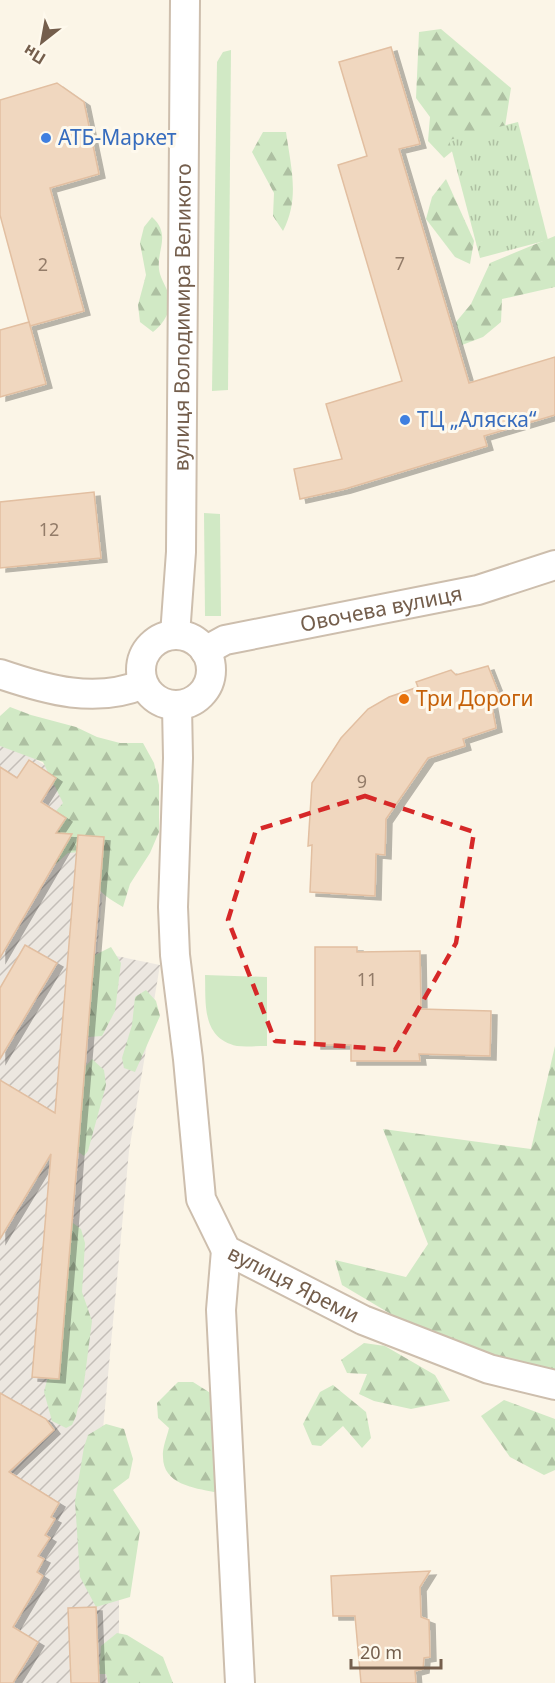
<svg xmlns="http://www.w3.org/2000/svg" width="555" height="1683" font-family="'Noto Sans',sans-serif">
<defs>
<pattern id="industrial-furrows" width="10" height="10" patternUnits="userSpaceOnUse" patternTransform="scale(1.5)"><rect width="10" height="10" fill="#ece7e0"/><path d="M-1 1l2-2M0 10L10 0M9 11l2-2" fill="none" stroke="#c4beb8"/></pattern>
<pattern id="forest-firs" width="22" height="20" patternUnits="userSpaceOnUse" patternTransform="scale(1.5)"><rect width="22" height="20" fill="#d1e9c5"/><path d="M5 1l3.5 6h-7zM16 11l3.5 6h-7z" fill="#aec0a2"/></pattern>
<pattern id="park-tufts" width="24" height="20" patternUnits="userSpaceOnUse" patternTransform="scale(1.5)"><rect width="24" height="20" fill="#d1e9c5"/><path d="M3 7l-1-3M5 7V3M7 7l1-3M15 17l-1-3M17 17v-4M19 17l1-3" fill="none" stroke="#aec0a2"/></pattern>
<filter id="shadow"><feDropShadow dx="6" dy="4" stdDeviation="0" flood-color="#0004"/></filter>
</defs>
<rect width="100%" height="100%" fill="#fbf5e7"/>
<!-- industrial -->
<path fill="url(#industrial-furrows)" d="M0,736L58,774L108,838L97,952L160,965L129,1151L97,1493L119,1526V1683H0Z"/>
<!-- grass -->
<g fill="#d1e9c5">
<path d="M231,50L228,390L212,391L217,62L223,52Z"/>
<path d="M204,513L220,514L221,616H205Z"/>
<path d="M205,975L267,977V1046C257,1046 246,1047 237,1046C201,1038 206,1003 205,975Z"/>
</g>
<!-- forest -->
<g fill="url(#forest-firs)">
<path d="M441,29L511,88L504,133L462,143L444,158L428,141L430,117L416,98L419,32Z"/>
<path d="M263,132H286C291,168 300,198 283,231L273,216L274,193L252,152Z"/>
<path d="M446,179L474,241L470,264L455,257L426,219L432,197Z"/>
<path d="M152,217C173,236 154,252 160,274C163,284 171,293 170,305C169,315 161,326 153,332L140,322L138,305L146,275L140,243L144,227Z"/>
<path d="M555,236V287L502,299L501,322L483,337L462,345L456,322L471,304L490,263Z"/>
<path d="M10,707L31,715L76,727L97,737L120,743H143L154,763L159,785V832L150,853L130,884L123,907C95,891 91,884 91,851L68,853L51,868L47,821L63,803L43,762L0,746V716Z"/>
<path d="M111,947L121,963L115,1011L102,1036L89,1037L82,1016L91,957Z"/>
<path d="M146,990L156,1001L160,1016L135,1072L124,1068L122,1058L132,1025L135,997Z"/>
<path d="M555,1046V1373L443,1345L342,1285L335,1260L406,1277L428,1244L383,1129L531,1149Z"/>
<path d="M92,1059L104,1070L106,1085L88,1151L84,1156L76,1150L75,1078Z"/>
<path d="M69,1220L81,1229L85,1243L82,1292L92,1321L84,1383L76,1416L72,1425L66,1428L52,1421L44,1392L52,1361Z"/>
<path d="M364,1343L385,1346L435,1375L450,1401L411,1409L374,1401L359,1394L367,1374L347,1373L341,1360Z"/>
<path d="M178,1382H193L212,1394L225,1484L214,1492C194,1488 163,1484 163,1457C162,1448 167,1437 169,1428L158,1418L157,1403Z"/>
<path d="M333,1385L366,1412L371,1438L362,1448L343,1426L321,1446L312,1445L303,1424L320,1392Z"/>
<path d="M504,1400L555,1419V1470L544,1475L510,1457L481,1416Z"/>
<path d="M106,1424L124,1429L133,1459L129,1478L113,1490L140,1531L130,1597L96,1607L80,1577L75,1501L84,1447L88,1435Z"/>
<path d="M117,1633L127,1635L163,1657L173,1683H108L106,1674H99L101,1646Z"/>
</g>
<!-- park -->
<path fill="url(#park-tufts)" d="M518,122L548,240L480,258L449,140Z"/>
<!-- building -->
<g fill="#f0d7bf" stroke="#e2bfa1" stroke-width="1.5" filter="url(#shadow)">
<path d="M391,47L420,144L399,149L469,383L555,357V415L484,436L487,446L345,489L300,499L294,469L342,459L326,404L402,381L338,165L367,156L339,62Z"/>
<path d="M57,83L84,102L99,174L50,188L84,311L30,326L0,215V100Z"/>
<path d="M29,322L46,384L0,397V330Z"/>
<path d="M94,492L101,558L0,568V502Z"/>
<path d="M488,666L501,699L491,701L496,728L463,739L465,746L428,758L386,819L385,855L376,854L375,896L310,892L312,845L308,846L312,783L341,738L368,709L389,697L418,687L416,682L451,670L456,675Z"/>
<path d="M29,760L56,778L41,802L66,818L56,833L72,834L0,958V767L17,778Z"/>
<path d="M78,835L104,837L59,1379L32,1377L51,1154L0,1239V1080L55,1113Z"/>
<path d="M25,945L57,963L0,1059V988Z"/>
<path d="M315,947H357V952L420,951L421,1009L491,1011L490,1056L419,1054L420,1061H351V1045H315Z"/>
<path d="M0,1393L46,1419L54,1430L9,1472L59,1503L51,1517L55,1519L45,1535L50,1538L38,1556L44,1559L37,1572L43,1576L13,1627L38,1642L13,1683H0Z"/>
<path d="M430,1571L420,1587L421,1617L429,1620L430,1657L424,1658L423,1669L415,1671L416,1683H361L355,1616H333L331,1576Z"/>
<path d="M96,1607L99,1683H71L68,1608Z"/>
</g>
<g fill="none" stroke-linecap="round" stroke-linejoin="round">
<defs>
<g id="minor">
<path id="s1" d="M175,635L181,552L185,0"/>
<circle cx="176" cy="670" r="35"/>
<path id="s2" d="M205,651L225,640L478,590L555,565"/>
<path d="M0,674C47,690 96,704 143,684"/>
<path id="s3" d="M177,706L178,758L173,907L175,955L188,1059L201,1199L226,1250L363,1320L489,1369L555,1385"/>
<path d="M226,1250L221,1310L240,1683"/>
</g>
</defs>
<!-- minor casing -->
<use href="#minor" stroke="#cdbead" stroke-width="32"/>
<!-- minor -->
<use href="#minor" stroke="#fff" stroke-width="28"/>
</g>
<!-- marked area -->
<path fill="none" stroke="#d62828" stroke-width="4.5" stroke-dasharray="12 8" stroke-linejoin="round" d="M365,796L474,832L456,943L395,1050L275,1041L228,920L256,830Z"/>
<!-- markers -->
<g fill="#3f7fe0" stroke="#fef9ed" stroke-width="2">
<circle cx="46" cy="138" r="6"/>
<circle cx="405" cy="420" r="6"/>
</g>
<circle fill="#e8710a" stroke="#fef9ed" stroke-width="2" cx="404" cy="699" r="6"/>
<g text-anchor="middle" stroke-width="6" stroke-linejoin="round" paint-order="stroke">
<!-- number labels -->
<g font-size="18" fill="#937c69">
<text x="400" y="270">7</text>
<text x="43" y="271">2</text>
<text x="49" y="536">12</text>
<text x="362" y="788">9</text>
<text x="367" y="986">11</text>
</g>
<!-- shop labels -->
<g font-size="21" fill="#366cbe" stroke="#fef9ed" text-anchor="start">
<text x="58" y="145">АТБ-Маркет</text>
<text x="417" y="427">ТЦ „Аляска“</text>
</g>
<!-- street labels -->
<g font-size="21" fill="#745e4c" stroke="#fef9ed">
<text dy="7" stroke="none"><textPath href="#s1" startOffset="318">вулиця Володимира Великого</textPath></text>
<text dy="7" stroke="none"><textPath href="#s2" startOffset="182">Овочева вулиця</textPath></text>
<text dy="7" stroke="none"><textPath href="#s3" startOffset="627">вулиця Яреми</textPath></text>
</g>
<!-- food labels -->
<g font-size="21" fill="#c56008" stroke="#fef9ed" text-anchor="start">
<text x="416" y="706">Три Дороги</text>
</g>
</g>
<!-- north arrow -->
<g transform="translate(42 42) rotate(211)" stroke="#fef9ed" stroke-width="4.5" paint-order="stroke">
<path d="M0-4.5L10 22L0 15L-10 22Z" fill="#745e4c"/>
<text y="-9" font-size="16" font-weight="bold" text-anchor="middle" fill="#745e4c">Пн</text>
</g>
<!-- scale -->
<path d="M351 1659v9h90v-9" fill="none" stroke="#745e4c" stroke-width="3"/>
<text x="360" y="1659" font-size="18" fill="#745e4c" stroke="#fef9ed" stroke-width="4.5" paint-order="stroke">20 m</text>
</svg>
